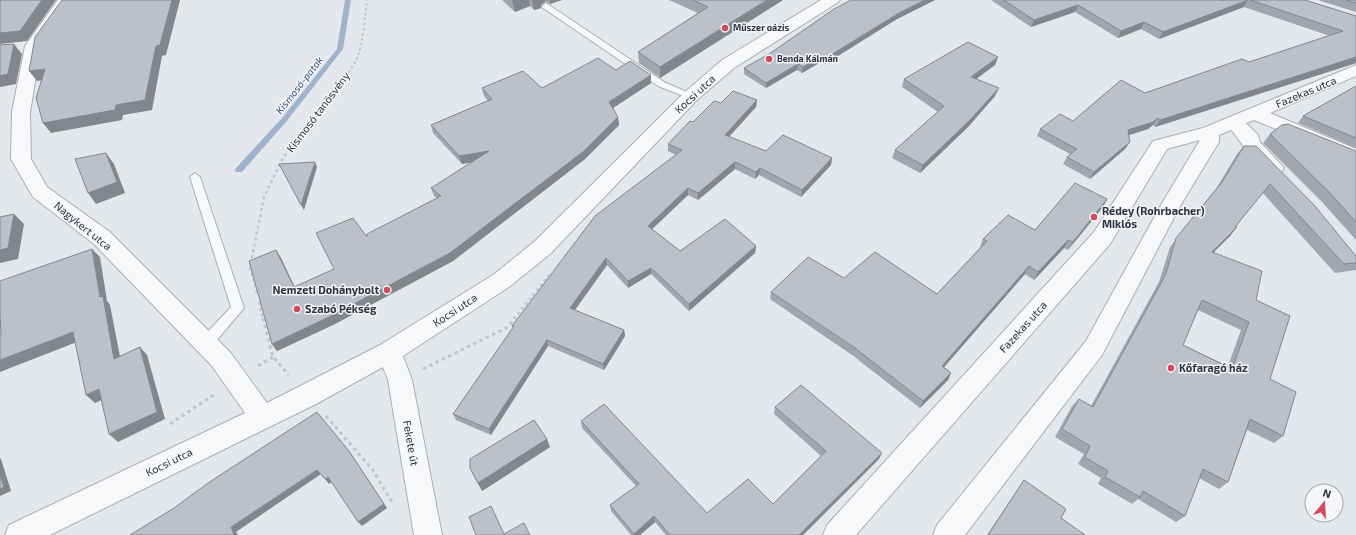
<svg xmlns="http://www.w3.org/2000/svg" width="1356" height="535" font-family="'Exo 2',sans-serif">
<rect width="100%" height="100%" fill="#e4e7ec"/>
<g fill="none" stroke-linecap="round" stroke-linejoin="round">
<!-- stream -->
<path fill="#9fb4cc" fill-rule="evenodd" d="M345,0H351L343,49L286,122L242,172H236L235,170L236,168L282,118L337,49Z"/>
<defs>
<g id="service">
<path d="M546,3L664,82L696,96L691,99L688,98L658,86L543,8L542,6Z"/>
<path d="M195,173L200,177L244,308L211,347L206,348L201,347L199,343L201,339L231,307L190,177Z"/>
</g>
<g id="minor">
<path d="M58,0H74L41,46L30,112L31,159L47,187L110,232L230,352L267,403L380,345L493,275L534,242L685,92L722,60L821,0H840L837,3L734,68L697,100L550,254L509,287L403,356L412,380L442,535H414L388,380L383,367L316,404L50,535H5L9,525L245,413L212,366L94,244L33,197L11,159L12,112L25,46Z"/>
<path d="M1356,65V76L1270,113L1356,149V162L1254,120L1246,123L1258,135L1260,142L1284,168L1281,173C1260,179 1243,142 1231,130L1219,135V142L1180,206L1102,355L965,535H933L937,525L1086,341L1161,205L1200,140L1167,149L1110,244L856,535H823L827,525L1094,232L1153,141L1203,128Z"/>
</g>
</defs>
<!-- service casing -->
<use href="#service" stroke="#a9aeb7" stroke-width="2"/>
<!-- minor casing -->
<use href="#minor" stroke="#a9aeb7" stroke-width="2"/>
<!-- path-far2 -->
<path stroke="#c2c5cb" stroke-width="2" stroke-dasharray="2.5 2.5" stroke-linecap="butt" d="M293,143C313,114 342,90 357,58C363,45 365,15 367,0"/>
<!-- path-far1 -->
<g stroke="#c2c5cb" stroke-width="2.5" stroke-dasharray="3 3" stroke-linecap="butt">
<path d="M257,293L250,267L264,197L283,158L294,142"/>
<path d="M259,302L263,319"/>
<path d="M514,319L549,275"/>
</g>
<!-- path -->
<g stroke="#c2c5cb" stroke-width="3" stroke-dasharray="3.5 3.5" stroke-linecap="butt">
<path d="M263,318L273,357L289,375"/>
<path d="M258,366L273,357"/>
<path d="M423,369L508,327L515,318"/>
<path d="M326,416L372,469L392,502"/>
<path d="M170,424L215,394"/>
</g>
<!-- service -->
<use href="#service" fill="#f7f8fa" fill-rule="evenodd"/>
<!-- minor -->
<use href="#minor" fill="#f7f8fa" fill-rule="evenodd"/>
</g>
<!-- wall -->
<g fill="#a1a5ae" fill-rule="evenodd">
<path d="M502,0H562L550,4L545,2L541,5V8L534,10L530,6L515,12Z"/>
<path d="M669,0H783L660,78L639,63L638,52L698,13Z"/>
<path d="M851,0H935L897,19L825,64L821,62L802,73L797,70L766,88L744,74V68L769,54Z"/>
<path d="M991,0H1221L1223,1L1224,0H1305L1356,16V63L1155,127L1153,125L1148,129L1129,135L1125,149L1090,179L1063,164L1067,157L1070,154L1037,136L1040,129L1073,121L1145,93L1249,62L1330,36L1244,7L1159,39L1141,29L1118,38L1075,12L1031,27Z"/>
<path d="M1318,0H1356V12Z"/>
<path d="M995,65L976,79L995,96L968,127L920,173L892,158L895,150L938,112L902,87L904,79Z"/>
<path d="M616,70L651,75V83L613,108L618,117L619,125L585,159L453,261L335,324L277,351L272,344L276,250L281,258L295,287L334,269L367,237L437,198L434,196L431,188L472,162L462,164L433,133L431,125L488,101L484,96L482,88H542Z"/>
<path d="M1356,86V148L1298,123L1303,116Z"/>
<path d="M757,100L756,107L729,137L766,151L832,158L831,165L801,197L759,175L755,179L735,169L698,200L688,195L652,229L680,251L756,246L755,253L689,311L651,274L628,288L607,265L575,310L624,330L625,336L604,370L548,346L491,435L456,420L453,414L513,328L512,326L676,155L668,151V144L693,122L721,103Z"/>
<path d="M1270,134L1356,151V240L1322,202L1263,143Z"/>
<path d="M1244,146L1356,263V270L1335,273L1262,192L1235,227H1237L1230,236L1213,252L1256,300L1270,379L1283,436L1274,443L1247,430L1228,482L1219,489L1199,478L1185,516L1176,522L1138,499L1132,504L1098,484L1101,478L1078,464L1084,454L1055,437L1072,406L1079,399L1091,406L1159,282L1170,247L1216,189L1237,154ZM1198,310L1241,330L1228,366L1183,345Z"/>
<path d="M1107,199L1103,207L1068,250L1064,248L1034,280L1025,274L944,367L951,373L948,380L920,408L852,355L770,299L771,292L844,278L937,294L981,247H980L983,239L1035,230Z"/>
<path d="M775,407L879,459L803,535H666L655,522L640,535H631L611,511L610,505L636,486L582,428L581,421L707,513L773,504L821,456L774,414Z"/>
<path d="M550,447L482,491L474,477L470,468Z"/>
<path d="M1024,480L1061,518L1085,535H987L1020,486Z"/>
</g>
<!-- shaded-wall -->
<g fill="#83868d">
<path d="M42,0H56L27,41L0,44V33Z"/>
<path d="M172,0H180L166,55L162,56L152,110L123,115L122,120L51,133L43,123L116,105L156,46Z"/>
<path d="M512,0H529L530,6L515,12Z"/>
<path d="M532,0H545V2L541,5V8L534,10Z"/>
<path d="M550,0H562L550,4Z"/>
<path d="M767,0H783L660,78V67Z"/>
<path d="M925,0H935L897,19L825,64L826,58L899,13Z"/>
<path d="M1248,0L1244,7L1159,39L1163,32Z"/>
<path d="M1078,5L1075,12L1031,27L1034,20Z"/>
<path d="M1144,22L1141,29L1118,38L1121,31Z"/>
<path d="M14,44L22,54L16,84L0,87V76Z"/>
<path d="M822,56L821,62L802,73L803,67Z"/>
<path d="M998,57L995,65L968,85L971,77Z"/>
<path d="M1356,57V63L1155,127L1160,120Z"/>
<path d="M798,64L797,70L766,88V83Z"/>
<path d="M45,69L53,79L37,81L29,71Z"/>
<path d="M651,75V83L610,110L609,102Z"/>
<path d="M999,88L995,96L968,127L920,173L923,165Z"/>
<path d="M757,100L756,107L724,142L725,135Z"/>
<path d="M618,117L619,125L585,159L453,261L335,324L277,351L272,344Z"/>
<path d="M1157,118L1153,125L1148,129L1123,137L1128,130Z"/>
<path d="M1130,142L1125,149L1090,179L1094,172Z"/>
<path d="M489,151L492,159L462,164L459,156Z"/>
<path d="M106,153L114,164L125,193L96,204L88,193Z"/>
<path d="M832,158L831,165L801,197L802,190Z"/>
<path d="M315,162L317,167L304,210L301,205Z"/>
<path d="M735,162V169L698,200V193Z"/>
<path d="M760,168L759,175L755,179L756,172Z"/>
<path d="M688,188V195L648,233V226Z"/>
<path d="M1107,199L1103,207L1068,250L1073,242Z"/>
<path d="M14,214L24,224L18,259L0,263V250Z"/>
<path d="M1237,227L1230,236L1205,261L1212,252Z"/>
<path d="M1068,240L1064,248L1034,280L1038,272Z"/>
<path d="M756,246L755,253L689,311V304Z"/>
<path d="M92,249L100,257L107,301L110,305L122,367L114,359L100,297Z"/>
<path d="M276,250L281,258L298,295L294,287Z"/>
<path d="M606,258L607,265L572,314L570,308Z"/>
<path d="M1029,266L1025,274L939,373L942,366Z"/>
<path d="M651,268V274L628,288V281Z"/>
<path d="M624,330L625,336L604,370L603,364Z"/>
<path d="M73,332L82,340L0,372V360Z"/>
<path d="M547,340L548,346L491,435L489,429Z"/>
<path d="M140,347L147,355L165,419L118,442L109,434Z"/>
<path d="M951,373L948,380L920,408L923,401Z"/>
<path d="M99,389L108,397L95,403L86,395Z"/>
<path d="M547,439L550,447L482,491L478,483Z"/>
<path d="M349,451L387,508L362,526L358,522Z"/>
<path d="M882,453L879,459L803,535H799Z"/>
<path d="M0,458L1,459L11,491L0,496Z"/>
<path d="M317,470L321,474L236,532L238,535H234L231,527Z"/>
<path d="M328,477L332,481L329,484L325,479Z"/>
<path d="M654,516L655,522L640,535H634V534Z"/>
</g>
<!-- building -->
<g fill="#bbc0ca" stroke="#83868d" fill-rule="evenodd">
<path d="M0,0H42L20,31L0,33Z"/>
<path d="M62,0H172L160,45L156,46L145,100L116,105L115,110L43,123L36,98L45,69L29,71L35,37Z"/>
<path d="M693,0H767L660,67L638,52L708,7Z"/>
<path d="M851,0H925L899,13L826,58L822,56L803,67L798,64L766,83L744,68L769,54L834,9Z"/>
<path d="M1004,0H1221L1223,1L1224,0H1248L1163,32L1144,22L1121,31L1078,5L1034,20Z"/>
<path d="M1250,0H1305L1356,16V57L1160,120L1157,118L1153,122L1128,130L1130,142L1094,172L1067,157L1077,149L1040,129L1060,114L1073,121L1121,80L1145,93L1242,59L1249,62L1343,31Z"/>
<path d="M1346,0H1356V3Z"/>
<path d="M968,42L998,57L971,77L999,88L971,119L923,165L895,150L944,106L904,79Z"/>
<path d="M14,44L8,74L0,76V45Z"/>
<path d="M598,58L616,70L630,61L651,75L609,102L618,117L584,151L450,253L331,316L272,344L249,261L276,250L294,287L334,269L316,233L353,218L367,237V234L441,196L431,188L489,151L459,156L431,125L492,99L482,88L523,71L542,88Z"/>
<path d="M1356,86V138L1303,116Z"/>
<path d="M733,91L757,100L725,135L766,151L783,135L832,158L802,190L760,168L756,172L735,162L698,193L688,188L648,226L680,251L725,219L756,246L689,304L651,268L628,281L606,258L570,308L624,330L603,364L547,340L489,429L453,414L514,326H512L595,216L682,150L668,144L690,121L693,122L714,101L721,103Z"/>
<path d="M1288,124L1356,151V222L1330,193L1270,134L1282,125Z"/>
<path d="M1244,146H1256L1314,205L1356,256V263L1344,264L1270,184L1235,227H1237L1212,252L1262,271L1256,300L1290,316L1270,379L1296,392L1283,436L1250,419L1228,482L1203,469L1185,516L1143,491L1140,497L1105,477L1108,471L1085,457L1090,446L1062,429L1079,399L1093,407L1166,274L1176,238L1222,182ZM1202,300L1249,322L1232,369L1183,345Z"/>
<path d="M106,153L117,182L88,193L75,159Z"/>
<path d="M315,162L301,205L279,164Z"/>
<path d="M1075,183L1107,199L1073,242L1068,240L1038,272L1029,266L942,366L951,373L923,401L855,348L771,292L808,257L844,278L875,252L937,294L987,241L983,239L1008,215L1035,230Z"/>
<path d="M14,214L8,248L0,250V217Z"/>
<path d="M92,249L100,297L103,296L114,359L140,347L157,412L109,434L99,389L86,395L73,332L0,360V335H1L0,312V281Z"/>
<path d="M801,385L882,453L799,535H670L654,516L634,534L610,505L639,484L581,421L604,404L707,513L748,479L773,504L826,451L775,407Z"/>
<path d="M317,412L349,451L384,504L358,522L328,477L325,479L317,470L231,527L234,535H130L174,508L208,483Z"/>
<path d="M534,420L547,439L478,483L470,468V459Z"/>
<path d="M0,475L4,487L0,489Z"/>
<path d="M1024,480L1066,509L1061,518L1085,535H988Z"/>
<path d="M491,506L504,534L524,523L530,535H476L469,517Z"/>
</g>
<!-- markers -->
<g fill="#d1495b" stroke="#f4f6f9" stroke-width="1.5">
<circle cx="725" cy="28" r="4"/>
<circle cx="769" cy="59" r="4"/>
<circle cx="1094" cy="217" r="4"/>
<circle cx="387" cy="290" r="4"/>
<circle cx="297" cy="309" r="4"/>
<circle cx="1171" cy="368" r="4"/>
</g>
<g text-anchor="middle" stroke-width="3" stroke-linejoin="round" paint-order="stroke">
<!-- far-poi labels -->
<g font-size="9" font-weight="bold" fill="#2b3445" stroke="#f4f6f9" text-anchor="start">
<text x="733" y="31">Műszer oázis</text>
<text x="777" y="62">Benda Kálmán</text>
</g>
<!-- far-water labels -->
<g font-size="10" font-style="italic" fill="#34527a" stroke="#f4f6f9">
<text transform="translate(299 85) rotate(-52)" y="4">Kismosó-patak</text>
</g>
<!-- street labels -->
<g font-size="11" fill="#2b3445" stroke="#f4f6f9">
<text transform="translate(1306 92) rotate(-23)" y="4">Fazekas utca</text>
<text transform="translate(695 94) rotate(-43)" y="4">Kocsi utca</text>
<text transform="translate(318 112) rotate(-53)" y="4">Kismosó tanösvény</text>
<text transform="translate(83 226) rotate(39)" y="4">Nagykert utca</text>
<text transform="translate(455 310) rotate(-33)" y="4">Kocsi utca</text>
<text transform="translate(1023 327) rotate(-48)" y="4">Fazekas utca</text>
<text transform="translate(411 443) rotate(80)" y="4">Fekete út</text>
<text transform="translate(169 462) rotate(-26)" y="4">Kocsi utca</text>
</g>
<!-- poi labels -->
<g font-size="11" font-weight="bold" fill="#2b3445" stroke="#f4f6f9" text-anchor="start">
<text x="1102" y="215">Rédey (Rohrbacher)<tspan x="1102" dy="13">Miklós</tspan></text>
<text x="379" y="294" text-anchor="end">Nemzeti Dohánybolt</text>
<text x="305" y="313">Szabó Pékség</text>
<text x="1179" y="372">Kőfaragó ház</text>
</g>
</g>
<!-- north arrow -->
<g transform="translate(1324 503) rotate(18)"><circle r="19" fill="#f4f6f9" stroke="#a4a8b1"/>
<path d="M0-3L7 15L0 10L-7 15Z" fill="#d1495b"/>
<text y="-6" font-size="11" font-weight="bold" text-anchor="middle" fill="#2b3445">N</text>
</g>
</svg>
